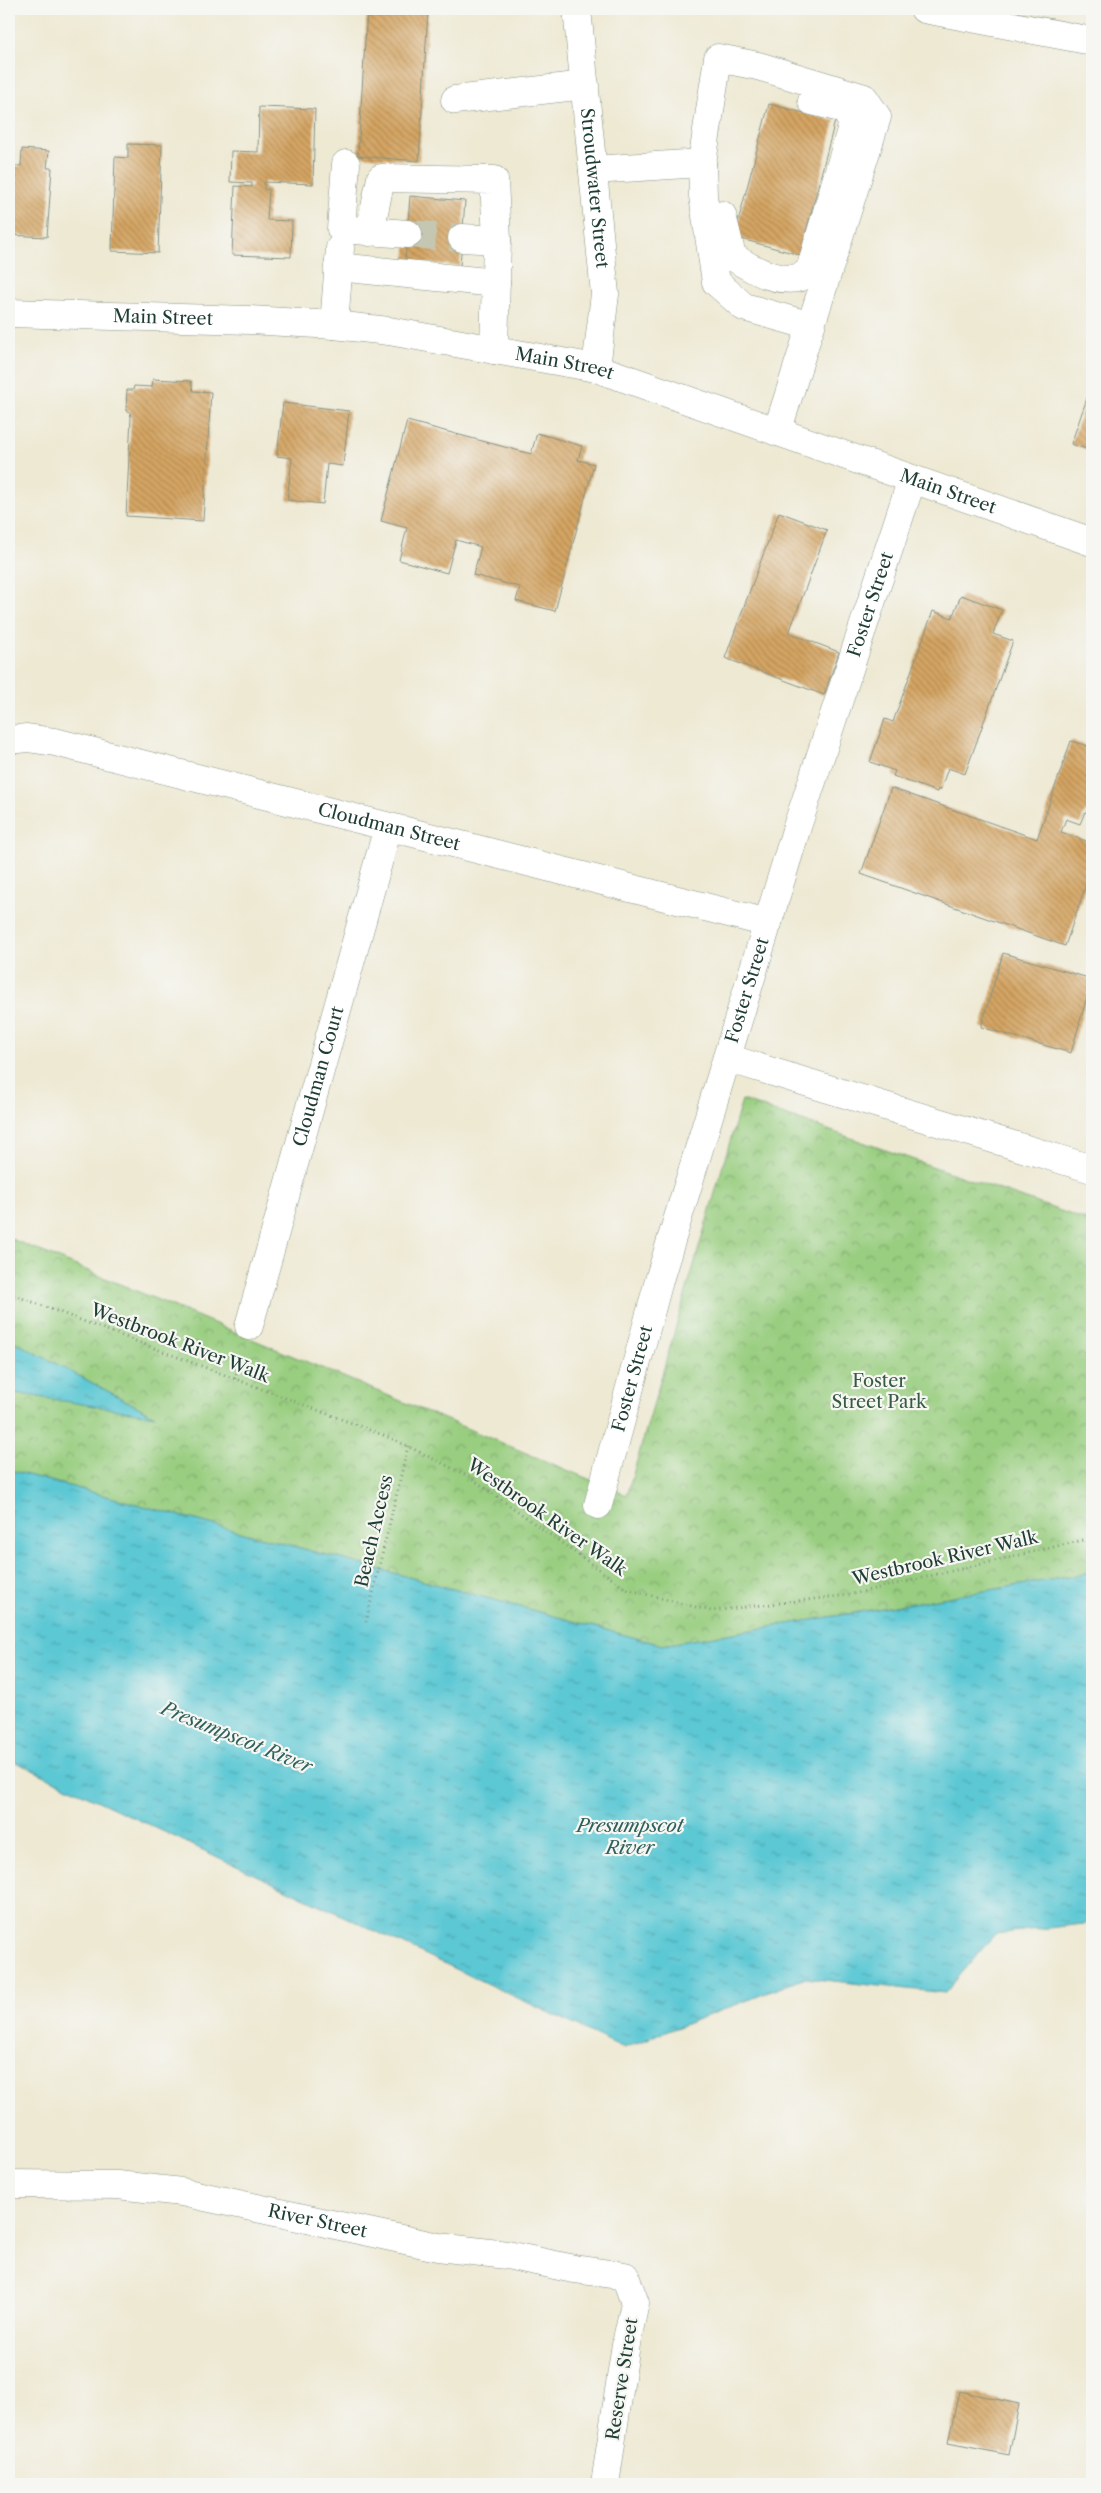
<svg xmlns="http://www.w3.org/2000/svg" width="1101" height="2493" font-family="'Libre Caslon Text',serif">
<defs>
<pattern id="park-crowns" width="20" height="18" patternUnits="userSpaceOnUse" patternTransform="scale(1.25)"><rect width="20" height="18" fill="#99ce80"/><path d="M2 6a3 3 0 1 1 6 0M12 15a3 3 0 1 1 6 0" fill="none" stroke="#7ca86a"/></pattern>
<pattern id="water-ripples" width="26" height="14" patternUnits="userSpaceOnUse" patternTransform="scale(1.25)"><rect width="26" height="14" fill="#5cc8d4"/><path d="M2 4q2-2 4 0t4 0M15 11q2-2 4 0t4 0" fill="none" stroke="#4ba4ad"/></pattern>
<pattern id="building-back-hatch" width="6" height="6" patternUnits="userSpaceOnUse" patternTransform="scale(1.25)"><rect width="6" height="6" fill="#d5a563"/><path d="M-1 5l2 2M0 0l6 6M5-1l2 2" fill="none" stroke="#ac8852"/></pattern>
</defs>
<rect width="100%" height="100%" fill="#f6f6f2"/>
<filter id="ink" filterUnits="userSpaceOnUse"><feTurbulence type="fractalNoise" baseFrequency=".02" numOctaves="2"/><feDisplacementMap in="SourceGraphic" scale="10" xChannelSelector="R" yChannelSelector="G"/><feConvolveMatrix kernelMatrix="1 2 1 2 8 2 1 2 1" color-interpolation-filters="sRGB"/></filter>
<filter id="wash" filterUnits="userSpaceOnUse"><feTurbulence type="fractalNoise" baseFrequency=".0096" numOctaves="4" result="noise"/><feDisplacementMap in="SourceGraphic" scale="20" xChannelSelector="R" yChannelSelector="G"/><feGaussianBlur stdDeviation="1.12" result="paint"/><feColorMatrix in="noise" values="0 0 0 0 0 0 0 0 0 0 0 0 0 0 0 0 0 1.4 0 .05"/><feComposite in="paint" operator="in"/></filter>
<g filter="url(#wash)">
<rect width="100%" height="100%" fill="#eee9d3"/>
<!-- park -->
<path fill="url(#park-crowns)" stroke="#5c865a" d="M742,1100L1092,1222V1573L662,1645L9,1470V1392L153,1415L9,1339V1238L627,1495Z"/>
<!-- water -->
<g fill="url(#water-ripples)" stroke="#3e8284">
<path d="M9,1339L155,1416L9,1392Z"/>
<path d="M9,1470L662,1645L1092,1573V1923L995,1934L945,1993L805,1978L624,2048L9,1759Z"/>
</g>
<g id="blocks">
<!-- building -->
<g fill="url(#building-back-hatch)">
<path d="M367,9L428,10L419,161L358,156Z"/>
<path d="M769,104L835,121L800,255L734,237Z"/>
<path d="M259,107L315,109L313,184L264,182V189L269,190L267,220L292,221L291,257L232,255L235,186L252,187V183L230,182L231,151L258,152Z"/>
<path d="M128,144L162,145L158,253L112,251L115,157L128,158Z"/>
<path d="M22,149L49,151L47,168H52L47,237L9,235V161L14,162V166H21Z"/>
<path d="M410,196L465,201L460,266L405,262Z"/>
<path d="M153,379L191,381L193,391L211,392L203,521L126,516L131,417L130,412L126,411L127,390H133L134,386L152,387Z"/>
<path d="M1092,384V451L1071,444Z"/>
<path d="M283,403L349,411L343,466L327,464L323,504L287,500L292,458L277,456Z"/>
<path d="M407,421L531,454L537,433L582,446L578,460L594,464L555,611L516,601L520,587L473,575L481,547L456,540L447,573L399,560L407,528L381,521Z"/>
<path d="M779,512L827,530L789,633L839,652L824,695L725,658Z"/>
<path d="M961,595L1002,610L993,634L1013,641L965,774L948,768L940,791L938,789L937,792L893,776L895,771L870,762L885,719L893,722L933,611L952,618Z"/>
<path d="M1092,736V814L1085,812L1080,824L1066,819L1061,832L1092,843V867L1065,946L861,874L891,788L1037,839L1071,741L1088,746Z"/>
<path d="M1003,953L1092,979L1071,1053L981,1027Z"/>
<path d="M959,2391L1019,2404L1009,2455L948,2443Z"/>
</g>
</g>
</g>
<g filter="url(#ink)">
<use href="#blocks" fill-opacity="0" stroke="#869384" stroke-width="1"/>
<g fill="none" stroke-linecap="round" stroke-linejoin="round">
<!-- minor-tunnel -->
<path stroke="#c5c7b3" stroke-width="28" stroke-dasharray="28 14" stroke-linecap="butt" d="M408,234L462,238"/>
<defs>
<g id="minor">
<path d="M455,100L585,85"/>
<path d="M346,164L341,229L408,234"/>
<path d="M593,170L702,163"/>
<path d="M722,215L732,256C749,268 775,282 797,278C802,278 806,273 810,270L853,123L844,109L812,101"/>
<path d="M370,232L381,178L494,180L497,240L494,350"/>
<path d="M462,238L497,240"/>
<path d="M338,267L496,283"/>
<path d="M334,325L340,248"/>
<path d="M777,432L877,117L864,98L758,66L718,58L702,163L703,196L716,282L744,307L811,326"/>
<path id="s1" d="M9,740L27,738L55,742L768,923"/>
<path d="M727,1058L1092,1169"/>
<path id="s2" d="M249,1326L388,827"/>
<path id="s3" d="M598,1505L660,1277L796,830L912,479"/>
<path id="s4" d="M9,2184L117,2185L182,2192L438,2247L507,2255L574,2269L625,2276L635,2303L626,2344L605,2484"/>
</g>
<g id="major">
<path id="s5" d="M577,9L605,294L596,368"/>
<path id="s6" d="M9,313L250,320L334,325L389,331L596,368L1092,542"/>
</g>
<path id="highway" d="M924,9L1092,41"/>
</defs>
<!-- minor casing -->
<use href="#minor" stroke="#869384" stroke-width="29"/>
<!-- major casing -->
<use href="#major" stroke="#869384" stroke-width="29"/>
<!-- highway casing -->
<use href="#highway" stroke="#869384" stroke-width="29"/>
<!-- path -->
<g stroke="#869384" stroke-width="3" stroke-dasharray="1 4" stroke-linecap="butt">
<path d="M9,1293L391,1438L470,1477L626,1589L711,1611L849,1595L1092,1538"/>
<path d="M235,1379L241,1356"/>
<path d="M579,1555L586,1536"/>
<path d="M366,1622L408,1446"/>
</g>
<!-- minor -->
<use href="#minor" stroke="#fff" stroke-width="28"/>
<!-- major -->
<use href="#major" stroke="#fff" stroke-width="28"/>
<!-- highway -->
<use href="#highway" stroke="#fff" stroke-width="28"/>
</g>
</g>
<g text-anchor="middle" stroke-width="4.5" stroke-linejoin="round" paint-order="stroke">
<!-- street labels -->
<g font-size="18" fill="#1f3d34" stroke="#f6f6f2">
<text dy="6" stroke="none"><textPath href="#s5" startOffset="180">Stroudwater Street</textPath></text>
<text dy="6" stroke="none"><textPath href="#s6" startOffset="154">Main Street</textPath></text>
<text dy="6" stroke="none"><textPath href="#s6" startOffset="559">Main Street</textPath></text>
<text dy="6" stroke="none"><textPath href="#s6" startOffset="964">Main Street</textPath></text>
<text dy="6" stroke="none"><textPath href="#s3" startOffset="941">Foster Street</textPath></text>
<text dy="6" stroke="none"><textPath href="#s1" startOffset="391">Cloudman Street</textPath></text>
<text dy="6" stroke="none"><textPath href="#s3" startOffset="536">Foster Street</textPath></text>
<text dy="6" stroke="none"><textPath href="#s2" startOffset="259">Cloudman Court</textPath></text>
<text transform="translate(180 1343) rotate(21)" y="6">Westbrook River Walk</text>
<text dy="6" stroke="none"><textPath href="#s3" startOffset="131">Foster Street</textPath></text>
<text transform="translate(547 1517) rotate(35)" y="6">Westbrook River Walk</text>
<text transform="translate(374 1531) rotate(-77)" y="6">Beach Access</text>
<text transform="translate(945 1558) rotate(-13)" y="6">Westbrook River Walk</text>
<text dy="6" stroke="none"><textPath href="#s4" startOffset="312">River Street</textPath></text>
<text transform="translate(622 2379) rotate(-81)" y="6">Reserve Street</text>
</g>
<!-- park labels -->
<g font-size="18" fill="#375a43" stroke="#f6f6f2">
<text x="879" y="1387">Foster<tspan x="879" dy="21">Street Park</tspan></text>
</g>
<!-- water labels -->
<g font-size="19" font-style="italic" fill="#2e605c" stroke="#f6f6f2">
<text transform="translate(237 1737) rotate(22)" y="7">Presumpscot River</text>
<text x="630" y="1832">Presumpscot<tspan x="630" dy="22">River</tspan></text>
</g>
</g>
<!-- margin -->
<rect width="1101" height="2493" fill="none" stroke="#f6f6f2" stroke-width="30"/>
</svg>
